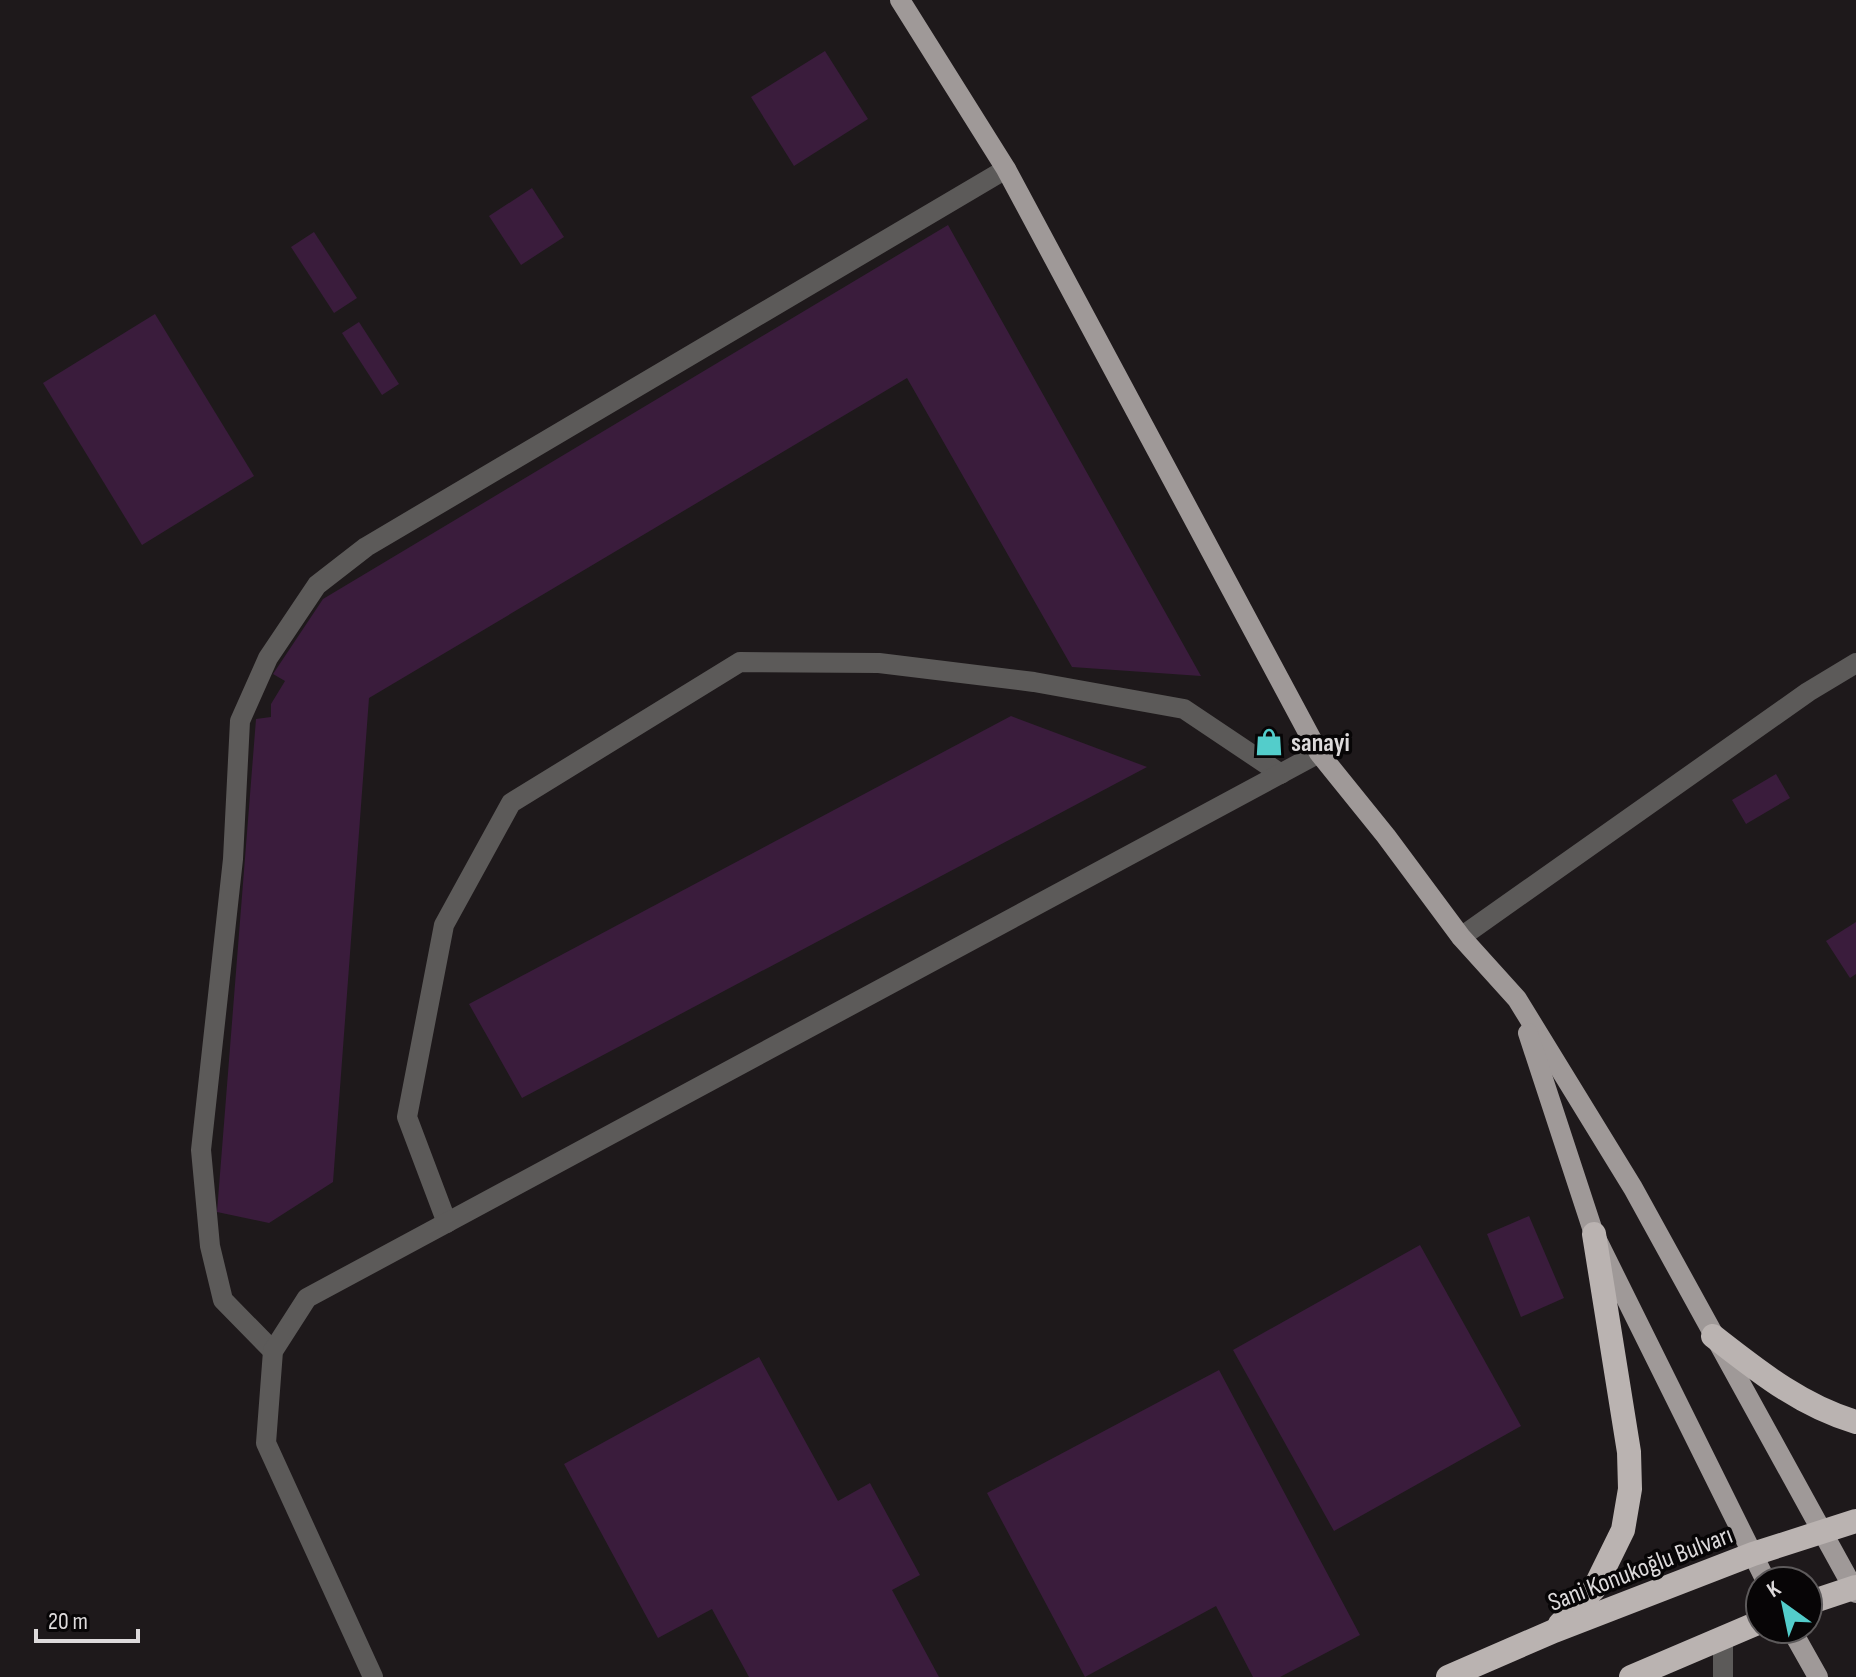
<svg xmlns="http://www.w3.org/2000/svg" width="1856" height="1677" font-family="'Sofia Sans Condensed',sans-serif">
<rect width="100%" height="100%" fill="#1e191b"/>
<!-- building -->
<g fill="#3a1c3c">
<path d="M825,51L868,119L794,166L751,97Z"/>
<path d="M532,188L564,237L521,265L489,216Z"/>
<path d="M948,225L1201,676L1072,667L907,378L369,698L333,1182L269,1223L217,1212L256,719L271,717V704L285,681L273,674L323,599Z"/>
<path d="M314,232L357,298L334,313L291,247Z"/>
<path d="M155,314L254,476L142,545L43,383Z"/>
<path d="M359,322L399,384L382,395L342,333Z"/>
<path d="M1011,716L1147,767L522,1098L469,1004Z"/>
<path d="M1776,774L1790,798L1746,824L1732,800Z"/>
<path d="M1856,922V974L1850,978L1826,941Z"/>
<path d="M1529,1216L1564,1298L1521,1317L1487,1234Z"/>
<path d="M1420,1245L1521,1426L1334,1531L1233,1350Z"/>
<path d="M759,1357L838,1501L870,1483L920,1575L892,1590L939,1677H749L712,1609L658,1638L564,1464Z"/>
<path d="M1219,1370L1360,1635L1280,1677H1253L1216,1606L1085,1677L987,1493Z"/>
</g>
<g fill="none" stroke-linecap="round" stroke-linejoin="round">
<!-- minor -->
<g stroke="#5c5a59" stroke-width="20">
<path d="M1461,937L1808,692L1856,663"/>
<path d="M447,1223L407,1117L444,925L511,803L740,662L879,663L1034,682L1184,709L1281,774"/>
<path d="M273,1351L223,1300L210,1246L201,1150L233,859L240,721L268,658L317,585L366,547L1006,169"/>
<path d="M1723,1638V1677"/>
<path d="M373,1677L266,1443L273,1351L307,1298L1319,753"/>
</g>
<!-- major -->
<g stroke="#9f9998" stroke-width="20">
<path d="M900,0L1006,169L1319,753L1386,836L1461,937L1517,999L1633,1188L1856,1593"/>
<path d="M1528,1033L1594,1234L1766,1581"/>
<path d="M1791,1629L1818,1677"/>
</g>
<!-- highway -->
<g stroke="#bab3b1" stroke-width="24">
<path d="M1713,1336C1758,1371 1801,1406 1856,1422"/>
<path d="M1808,1603L1856,1587"/>
<path d="M1560,1624L1594,1589L1623,1530L1630,1489L1629,1452L1594,1234"/>
<path d="M1448,1677L1554,1631L1753,1554L1856,1521"/>
<path d="M1631,1677L1760,1622"/>
</g>
</g>
<!-- icons -->
<defs>
<symbol id="shop-bare" viewBox="-9 -9 18 18"><path d="M-5-2.5h2.3a2.7 3.5 0 0 1 5.4 0H5L5.5 6h-11ZM-1.5-2.5h3a1.5 2.3 0 0 0-3 0Z" fill="#53cdcb" stroke="#070506" stroke-width="2.5" paint-order="stroke"/></symbol>
</defs>
<g fill-rule="evenodd">
<use href="#shop-bare" x="1249" y="722" width="40" height="40"/>
</g>
<g text-anchor="middle" stroke-width="7" stroke-linejoin="round" paint-order="stroke">
<!-- poi labels -->
<g font-size="26" font-weight="bold" fill="#dddadb" stroke="#070506" text-anchor="start">
<text x="1291" y="751">sanayi</text>
</g>
<!-- street labels -->
<g font-size="26" fill="#dddadb" stroke="#070506">
<text transform="translate(1640 1568) rotate(-21)" y="9">Sani Konukoğlu Bulvarı</text>
</g>
</g>
<!-- north arrow -->
<g transform="translate(1784 1605) rotate(327)"><circle r="38" fill="#070506" stroke="#5d5a5b" stroke-width="2"/>
<path d="M0-6L14 30L0 20L-14 30Z" fill="#53cdcb"/>
<text y="-12" font-size="22" font-weight="bold" text-anchor="middle" fill="#dddadb">K</text>
</g>
<!-- scale -->
<path d="M36 1629v12h102v-12" fill="none" stroke="#dddadb" stroke-width="4"/>
<text x="48" y="1629" font-size="24" fill="#dddadb" stroke="#070506" stroke-width="6" paint-order="stroke">20 m</text>
</svg>
